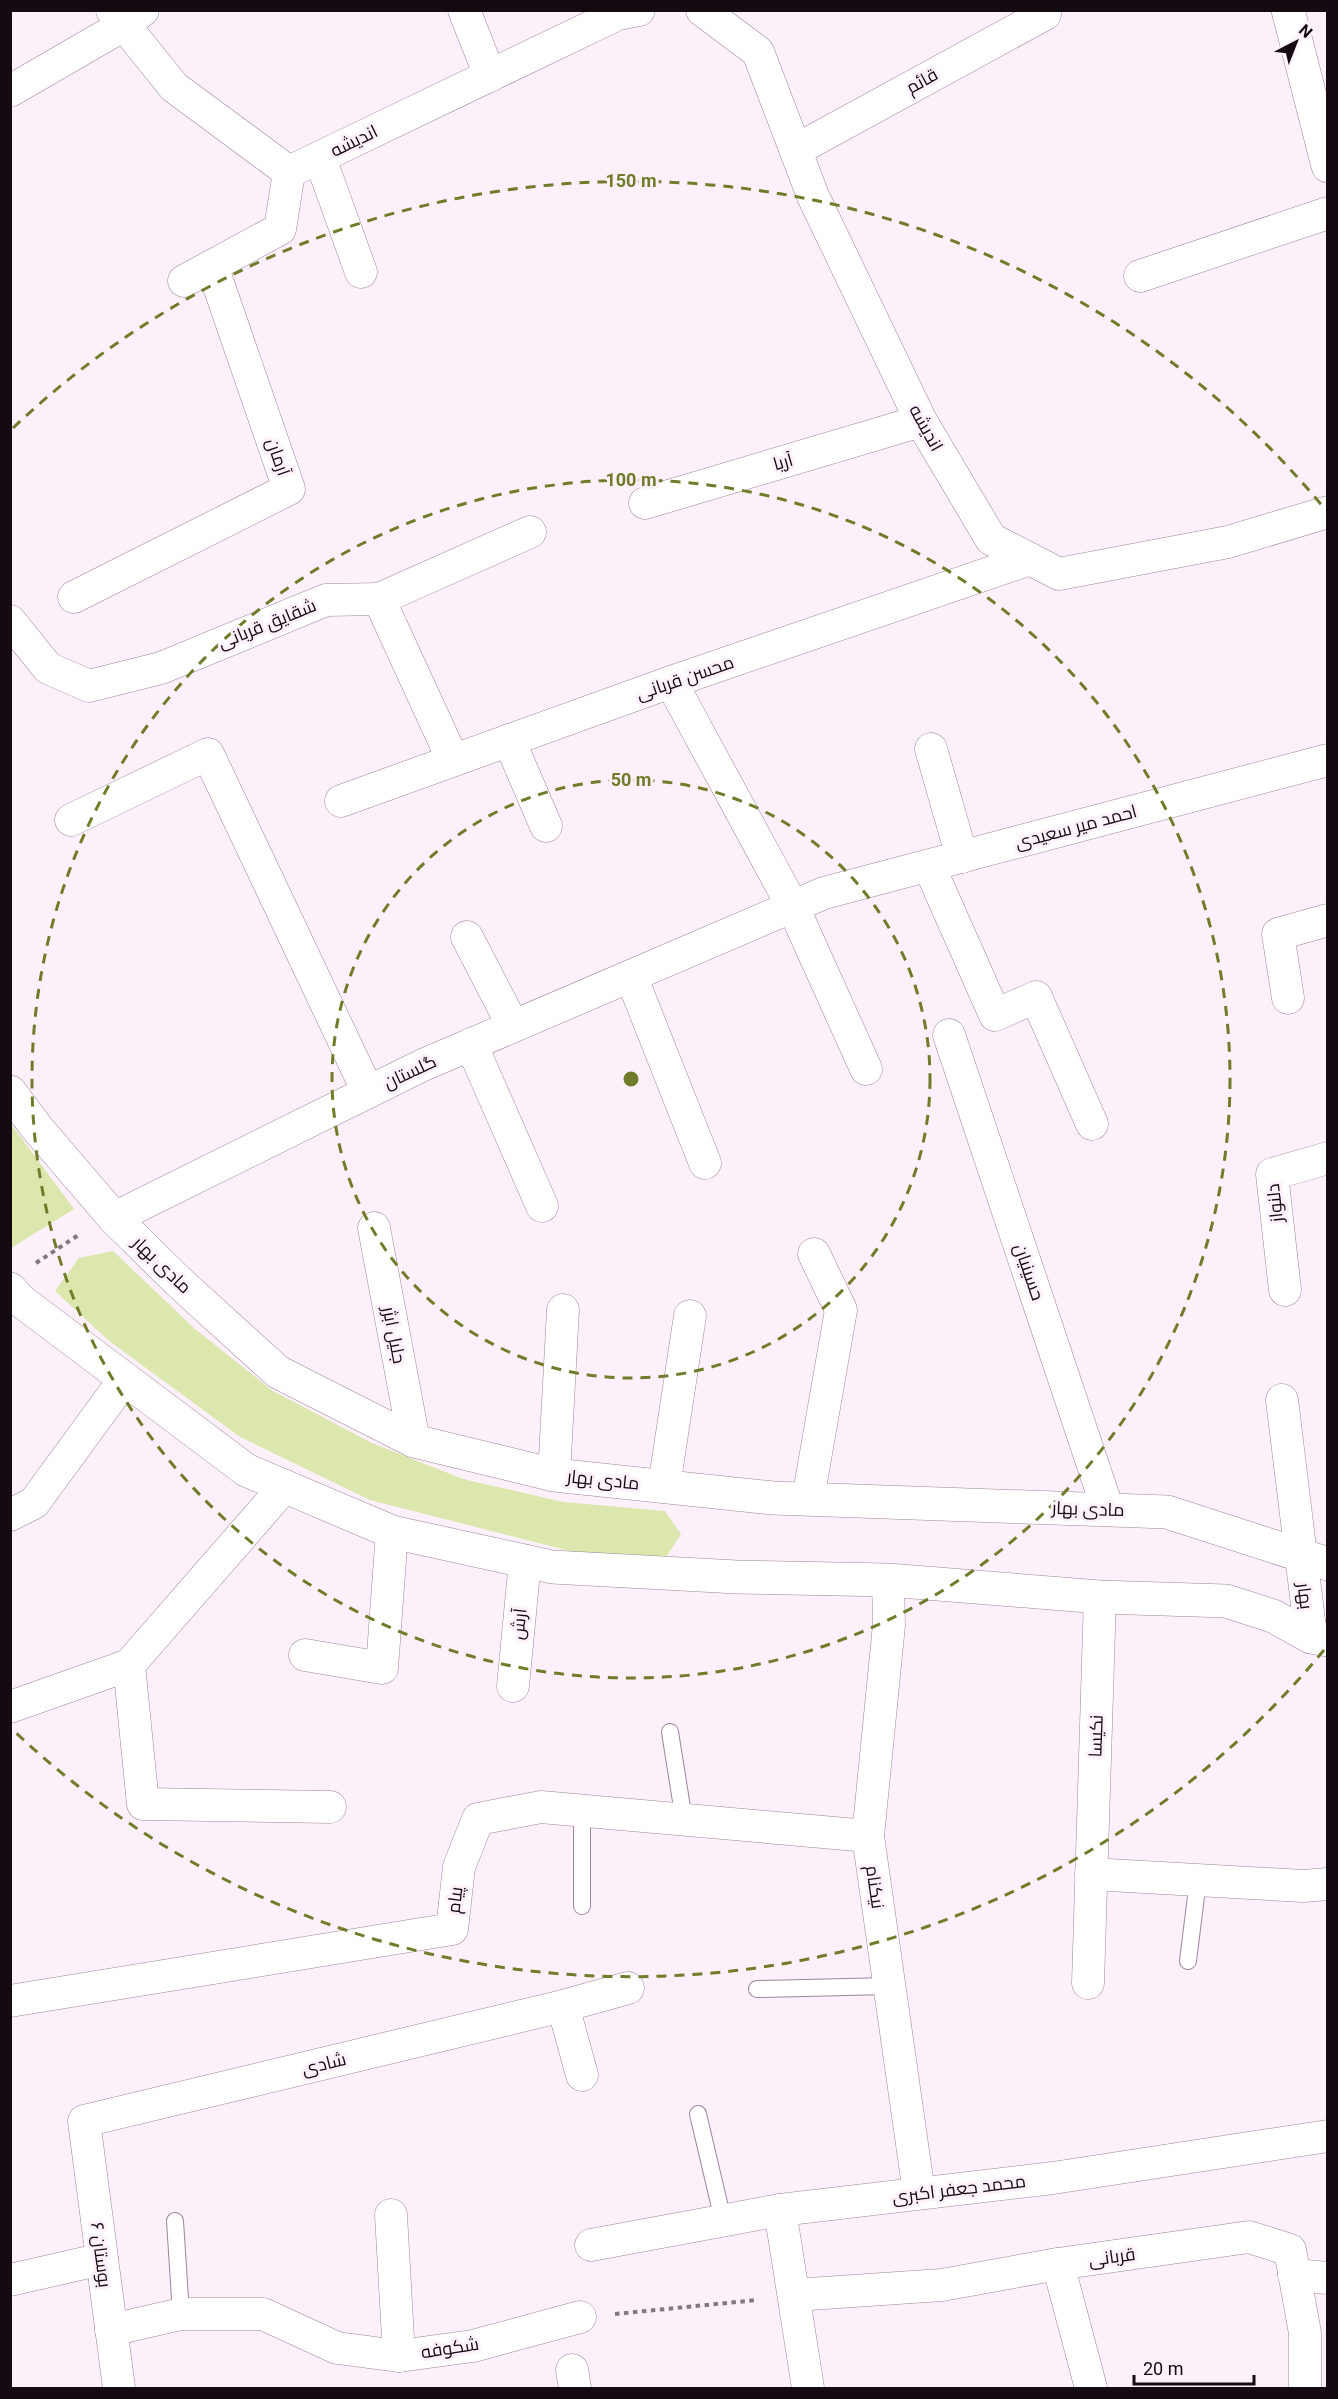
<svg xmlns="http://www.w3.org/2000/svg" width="1338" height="2399" font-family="Roboto,Cairo,sans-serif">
<rect width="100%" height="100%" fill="#fcf1fa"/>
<!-- green -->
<g fill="#dbe7ad">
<path d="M11,1124L74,1209L11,1248L10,1124Z"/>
<path d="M113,1251L195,1329L273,1391L372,1443L463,1479L563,1502L665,1511L681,1534L656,1573L370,1500L240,1437L108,1340L55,1291L79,1258Z"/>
</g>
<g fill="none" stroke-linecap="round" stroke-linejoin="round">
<defs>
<g id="service">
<path d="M670,1732L684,1820"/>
<path d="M582,1811V1906"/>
<path d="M1188,1961L1198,1880"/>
<path d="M757,1989L889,1986"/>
<path d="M698,2114L723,2220"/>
<path d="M175,2221L181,2314"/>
</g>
<g id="minor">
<path d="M112,10L174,87L289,172L618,14L639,10"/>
<path d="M464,10L490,76"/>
<path d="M702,10L758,52L813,196L921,421L991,539L1059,574L1228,542L1328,512"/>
<path d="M10,91L124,25L143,10"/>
<path d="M796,150L1045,14L1044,10"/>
<path d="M320,158L361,272"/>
<path d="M1140,276L1328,213"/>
<path d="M184,281L280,229L289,172"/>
<path d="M645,503L921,421"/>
<path d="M74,597L289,489L212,266"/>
<path d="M379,599L530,532"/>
<path d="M10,621L48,668L89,686L161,668L326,600L379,599L453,760"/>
<path d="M671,682L793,907L866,1069"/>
<path d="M509,740L546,826"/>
<path d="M931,749L962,857"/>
<path d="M341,801L671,682L1030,559"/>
<path d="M71,820L208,754L368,1092"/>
<path d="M929,866L995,1015L1036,997L1092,1124"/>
<path d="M467,937L513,1026"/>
<path d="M631,976L705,1163"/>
<path d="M1288,998L1278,934L1328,920"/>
<path d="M949,1035L1108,1510"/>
<path d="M471,1044L542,1206"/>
<path d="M114,1218L423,1065L824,893L1328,760"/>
<path d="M374,1228L414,1441"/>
<path d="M1285,1290L1272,1174L1328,1158"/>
<path d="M1282,1400L1311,1637"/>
<path d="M554,1475L563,1310"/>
<path d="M285,1486L129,1665L143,1804L330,1807"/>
<path d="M664,1486L690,1316"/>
<path d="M808,1499L841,1310L814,1254"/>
<path d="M10,1515L34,1503L124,1380"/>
<path d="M888,1580L889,1625L868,1836L919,2193"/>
<path d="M305,1655L382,1668L392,1532"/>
<path d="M513,1686L525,1561"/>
<path d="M10,1707L129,1665"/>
<path d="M1091,1874L1303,1886L1328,1884"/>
<path d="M1088,1983L1100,1597"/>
<path d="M10,2001L452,1929L459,1867L478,1819L541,1807L868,1836"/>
<path d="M582,2075L563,2006L628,1988"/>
<path d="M780,2210L808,2388"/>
<path d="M391,2215L399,2356"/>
<path d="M591,2245L780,2210L1053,2178L1328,2136"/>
<path d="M1058,2264L1091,2388"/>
<path d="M1294,2275L1328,2278"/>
<path d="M10,2280L102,2259"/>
<path d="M794,2295L942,2285L1058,2264L1249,2237L1290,2250L1305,2333V2388"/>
<path d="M111,2330L181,2314H263L337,2348L399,2356L473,2346L580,2317"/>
<path d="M572,2370L575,2388"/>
<path d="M119,2388L84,2121L563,2006"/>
</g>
<g id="tertiary">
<path d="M1288,10L1328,166"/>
<path d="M10,1092L37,1128L114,1218L180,1283L278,1372L414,1441L554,1475L773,1498L1167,1512L1328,1564"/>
<path d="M10,1289L21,1301L246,1470L392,1532L552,1567L737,1577L888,1580L1100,1597L1226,1601L1273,1616L1311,1637L1328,1640"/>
</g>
</defs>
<!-- service casing -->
<use href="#service" stroke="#9d859a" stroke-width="18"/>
<!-- minor casing -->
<use href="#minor" stroke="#9d859a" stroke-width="33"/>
<!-- tertiary casing -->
<use href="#tertiary" stroke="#9d859a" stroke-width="34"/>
<!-- path -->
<g stroke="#827880" stroke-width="4" stroke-dasharray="4.5 4.5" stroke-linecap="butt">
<path d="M36,1263L80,1234"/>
<path d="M615,2314L757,2300"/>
</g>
<!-- service -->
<use href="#service" stroke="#fff" stroke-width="16"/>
<!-- minor -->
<use href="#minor" stroke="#fff" stroke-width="32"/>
<!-- tertiary -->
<use href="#tertiary" stroke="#fff" stroke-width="33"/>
</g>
<!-- distance rings -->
<g fill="none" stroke="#707c29" stroke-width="3" stroke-dasharray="10 8">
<circle cx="631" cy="1079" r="299"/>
<circle cx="631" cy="1079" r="599"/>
<path d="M1324 1650A898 898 0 0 1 13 1730M13 428A898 898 0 0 1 1324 508"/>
</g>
<g text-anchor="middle" stroke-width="6" stroke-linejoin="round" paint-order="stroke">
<!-- street labels -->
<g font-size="18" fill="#130a12" stroke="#fcf1fa">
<text transform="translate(922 81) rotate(-29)" y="6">قائم</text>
<text transform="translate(354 141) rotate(-26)" y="6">اندیشه</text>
<text transform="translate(926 428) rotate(61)" y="6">اندیشه</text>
<text transform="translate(278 457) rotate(71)" y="6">آرمان</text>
<text transform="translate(783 462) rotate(-16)" y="6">آریا</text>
<text transform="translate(267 624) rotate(-22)" y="6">شقایق قربانی</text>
<text transform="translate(685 678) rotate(-19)" y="6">محسن قربانی</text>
<text transform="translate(1076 827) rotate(-15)" y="6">احمد میر سعیدی</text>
<text transform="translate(410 1072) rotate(-25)" y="6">گلستان</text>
<text transform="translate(1275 1203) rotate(-96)" y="6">دلنواز</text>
<text transform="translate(162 1265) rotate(44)" y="6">مادی بهار</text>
<text transform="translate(1029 1272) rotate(71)" y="6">حسینیان</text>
<text transform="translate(394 1335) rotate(79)" y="6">جلیل ابژر</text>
<text transform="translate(603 1480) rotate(6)" y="6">مادی بهار</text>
<text transform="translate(1088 1509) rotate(2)" y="6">مادی بهار</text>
<text transform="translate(1305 1596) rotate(83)" y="6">بهار</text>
<text transform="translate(519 1624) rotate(-84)" y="6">آرش</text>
<text transform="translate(1096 1736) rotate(-88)" y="6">نکیسا</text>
<text transform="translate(875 1887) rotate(82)" y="6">نیکنام</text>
<text transform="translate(455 1900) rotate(-83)" y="6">پیام</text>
<text transform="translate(324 2064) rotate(-14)" y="6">شادی</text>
<text transform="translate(959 2189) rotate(-7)" y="6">محمد جعفر اکبری</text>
<text transform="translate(101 2255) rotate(83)" y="6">بوستان ۶</text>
<text transform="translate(1112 2257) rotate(-8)" y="6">قربانی</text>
<text transform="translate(450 2348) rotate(-9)" y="6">شکوفه</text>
</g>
</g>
<circle cx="631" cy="1079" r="9" fill="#707c29" stroke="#fcf1fa" stroke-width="3"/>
<g font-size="18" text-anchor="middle" font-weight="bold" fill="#707c29" stroke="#fcf1fa" stroke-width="6" stroke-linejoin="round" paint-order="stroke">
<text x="631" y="187">150 m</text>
<text x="631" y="486">100 m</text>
<text x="631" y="786">50 m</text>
</g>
<!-- border -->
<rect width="1338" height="2399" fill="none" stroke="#130a12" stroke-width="24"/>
<!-- north arrow -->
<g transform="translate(1296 42) rotate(42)" stroke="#fcf1fa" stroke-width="4.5" paint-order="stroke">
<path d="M0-4.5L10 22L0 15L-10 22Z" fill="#130a12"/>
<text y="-9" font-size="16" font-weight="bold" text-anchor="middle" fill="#130a12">N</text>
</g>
<!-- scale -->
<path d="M1134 2375v9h120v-9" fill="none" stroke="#130a12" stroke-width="3"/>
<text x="1143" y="2375" font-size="18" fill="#130a12" stroke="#fcf1fa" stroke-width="4.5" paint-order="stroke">20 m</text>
</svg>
